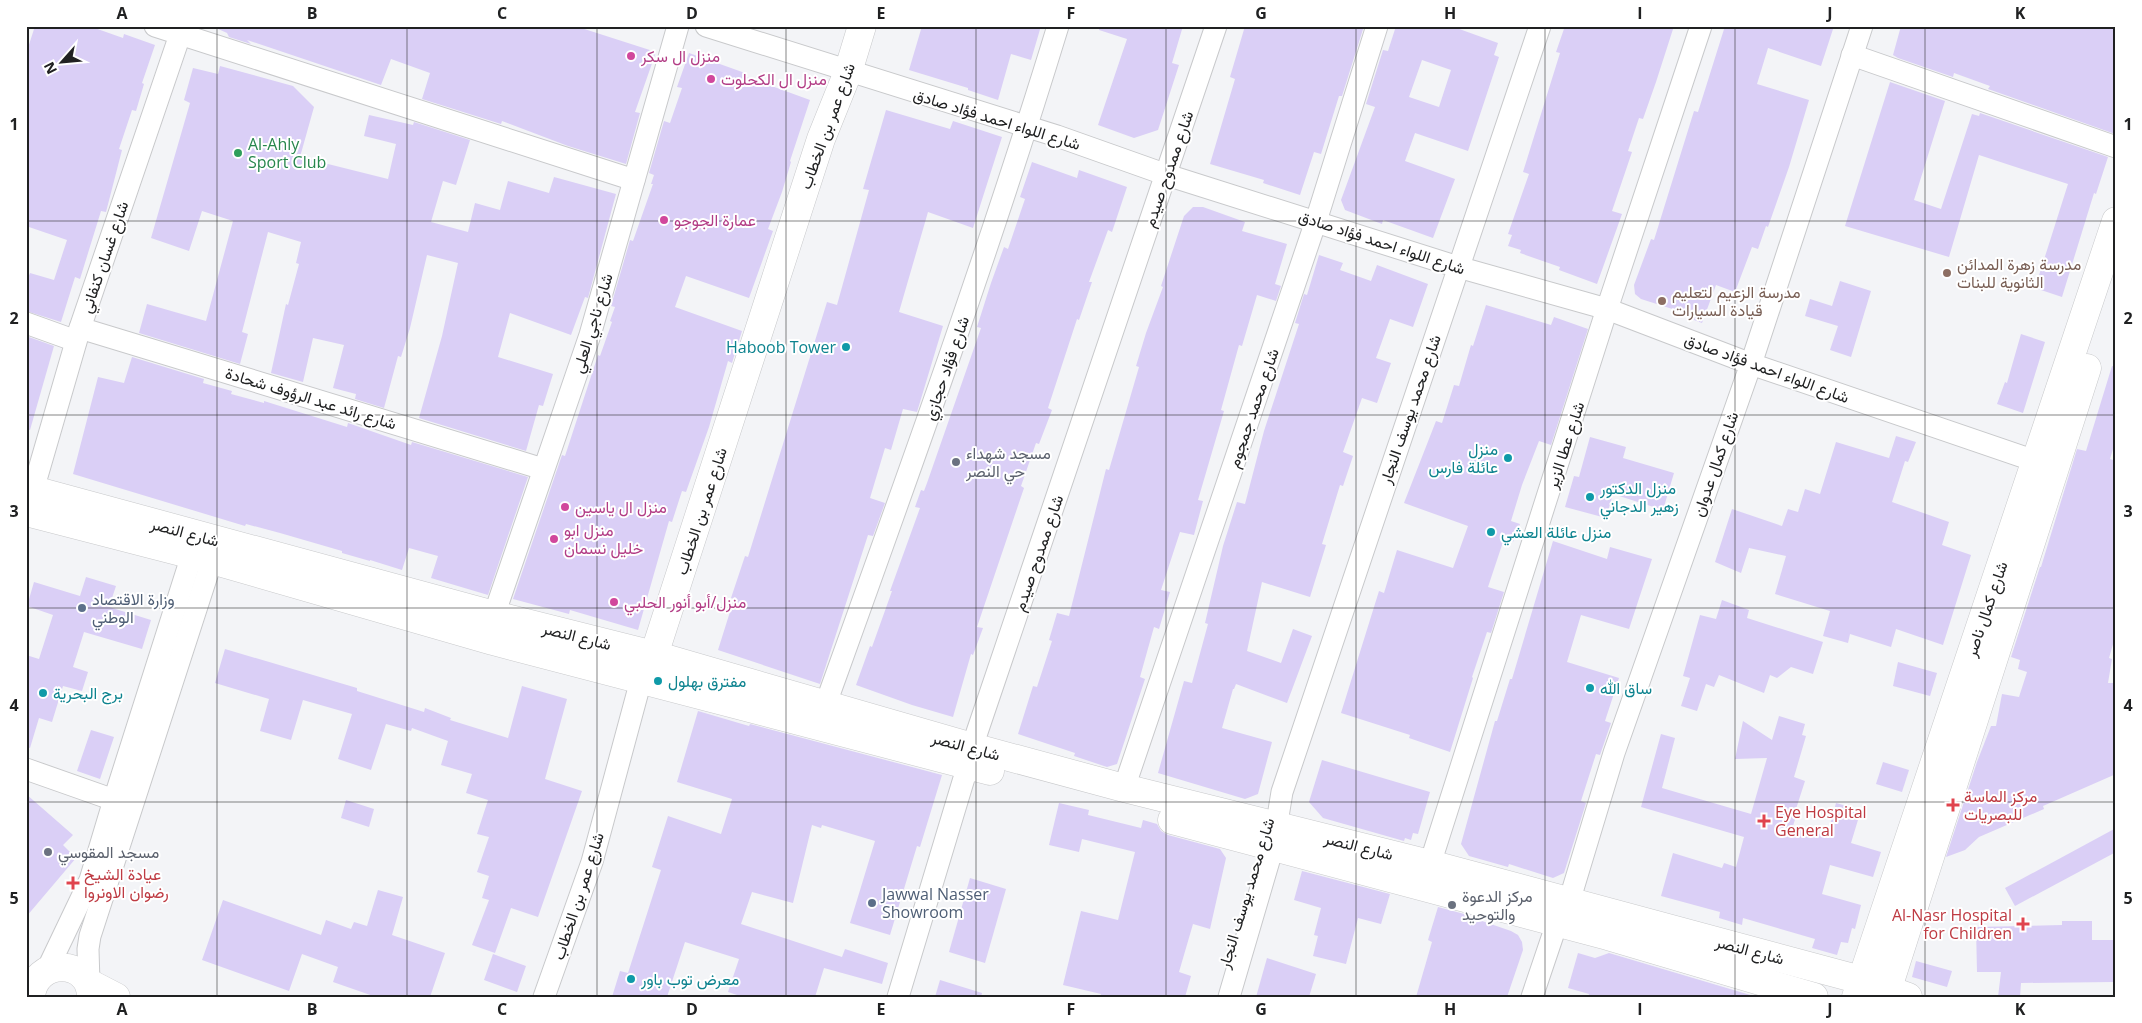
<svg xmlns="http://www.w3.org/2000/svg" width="2142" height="1023" font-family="'Open Sans',Vazirmatn,sans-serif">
<rect width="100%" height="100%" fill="#f3f4f7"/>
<!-- building -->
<g fill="#dacff6" fill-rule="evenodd">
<path d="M35,26H89L123,38L124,34L155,45L142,83L144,84L136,111L132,110L119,149L122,150L106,212L101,211L80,279L75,277L61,322L26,311V283L30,273L54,280L67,240L26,226V54Z"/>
<path d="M216,26H575L656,52L635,112L640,113L626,164L568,146L502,121L501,124L422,99L430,73L391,59L381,85L247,40L251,44L229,37L227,33L216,28Z"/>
<path d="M922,26H1041L1031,60L1011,54L998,100L968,90V88L909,70Z"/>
<path d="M1099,26H1183L1172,63L1179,65L1158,130L1134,138L1098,125L1127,39L1099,30Z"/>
<path d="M1245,26H1364L1342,96H1339L1321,154L1314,152L1300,195L1263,183L1264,180L1210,164L1235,79L1230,77Z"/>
<path d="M1396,26H1451L1498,43L1494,55L1499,57L1468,151L1415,133L1405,161L1455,179L1433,238L1383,220L1382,224L1345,210L1341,200L1375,107L1366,104L1383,50L1388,51ZM1422,60L1451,70L1439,107L1409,97Z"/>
<path d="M1565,26H1674L1656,82L1643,119L1639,118L1628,151L1632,152L1612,211L1622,214L1597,284L1559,270L1560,267L1520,253L1521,250L1508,246L1512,235L1508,234L1529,174L1523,172L1560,53L1556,52Z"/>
<path d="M1725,26H1834L1821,66L1768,48L1757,84L1809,100L1789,167L1768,227L1766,226L1758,249L1752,247L1735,292L1716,285L1702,323L1686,317L1688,314L1641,299L1635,294L1634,285L1651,239L1654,240L1694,111L1698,112Z"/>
<path d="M1901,26H2116L2115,134L1988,89L1990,86L1954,73L1953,77L1898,58L1893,55Z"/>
<path d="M689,53L745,73L744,76L810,100L790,161L791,162L782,192L768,229L773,231L749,298L686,276L675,307L742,331L732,363L728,361L709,427L686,492L682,491L672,522L669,521L638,630L570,610L569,614L513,599L562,455L565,456L598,355L600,356L612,322L610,321L615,307L611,306L630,240L633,241L653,184H651L654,175L649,173L664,121L670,123L682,88L677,87Z"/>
<path d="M220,66L293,86L314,107L300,157L388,179L396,144L364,136L369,115L413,125L414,122L470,140L456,185L443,181L431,222L468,232L475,203L500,210L508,181L549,193L554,177L616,194L588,298L585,297L571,335L510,313L498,357L553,374L543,406L539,405L526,451L419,418L442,336L458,263L427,255L410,328L401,357L398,356L384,408L355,399L356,394L333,388L344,345L313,338L303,382L271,373L286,304L288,305L299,264L296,263L301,242L268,232L242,332L248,334L240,364L139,333L147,304L206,321L233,221L202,211L189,251L151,238L190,103L184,100L193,68L218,74Z"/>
<path d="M1890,82L1945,101L1914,200L1941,209L1972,114L1979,116L1980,113L2108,157L2096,194L2094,193L2062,297L2035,288L2068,184L1979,155L1949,257L1845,226Z"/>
<path d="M886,110L950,129L953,121L1002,137L973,228L928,212L899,312L943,326L917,412L903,409L891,450L885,448L870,498L885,503L873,536L868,535L820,684L718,650L734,599L731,598L745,556L748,557L827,302L837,305L869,190L863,189Z"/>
<path d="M1032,162L1077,178L1079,170L1127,187L1112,232L1108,230L1089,282H1092L1079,320L1077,319L1048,408L1052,410L1039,444L1036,443L1021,486L1024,488L977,627L983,628L973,655L971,654L953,717L912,705L856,685L870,646L872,647L892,591H890L920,508L915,507L921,490L924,491L927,483L981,328L977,327L991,283L1004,247L1008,249L1025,199L1020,197Z"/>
<path d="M1193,207H1203L1245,222L1242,231L1287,244L1275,284L1281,286L1276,301L1257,295L1242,346L1239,345L1221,410L1224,411L1198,500L1203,501L1194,535L1180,532L1161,590L1170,592L1159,629L1154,627L1140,677L1145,679L1117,764L1107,767L1074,756L1075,753L1018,734L1033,686L1037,687L1052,641L1049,640L1057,613L1069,616L1106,469L1109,470L1139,367L1136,366L1146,333L1163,287L1161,286L1184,216Z"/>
<path d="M1319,255L1343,263L1340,270L1371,281L1377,265L1428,284L1413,327L1390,319L1376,358L1391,363L1377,403L1362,398L1343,452L1353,456L1343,486L1340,485L1322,544L1326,545L1310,597L1262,582L1247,651L1281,663L1293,629L1312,636L1287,703L1236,684L1234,689H1233L1222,728L1272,742L1258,794L1245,799L1158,773L1184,681L1192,683L1208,624L1205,623L1223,546L1237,502L1245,504L1264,431L1299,324L1295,323L1304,294L1307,295Z"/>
<path d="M1840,281L1871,291L1851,357L1830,350L1838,326L1805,316L1810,299L1832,306Z"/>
<path d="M1486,305L1551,325L1554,317L1588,329L1551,445L1539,441L1522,485L1511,521L1520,524L1513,542L1504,539L1488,587L1504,592L1491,633L1487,632L1472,677L1473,678L1450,752L1409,738L1410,735L1341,713L1379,591L1384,593L1397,550L1453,568L1468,526L1404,503L1436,421L1442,423L1454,385L1459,386L1471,345L1473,346Z"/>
<path d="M2021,334L2045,342L2023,413L1997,404L2005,382L2007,383Z"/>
<path d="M26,336L54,346L30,430L26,429Z"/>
<path d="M132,357L204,379L203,383L232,391L231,394L264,403V401L347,427L348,423L411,445L412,442L528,477L488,595L431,578L438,556L409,548L402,570L370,560V561L342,553V551L280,533L246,524L245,526L73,474L98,377L124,383Z"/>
<path d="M2112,366L2116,367V439L2110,459L2116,461V634L2109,658L2112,659L2108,683H2116V774L2043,806L2044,809L1979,837L1965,850L1946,857L1977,762L1991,726H1996L2002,694L2019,697L2027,672L2018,669L2020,660L2011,657L2040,567H2041L2077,449L2086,451Z"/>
<path d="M1896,436L1916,442L1908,462L1905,461L1892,502L1949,522L1942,545L1971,555L1943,645L1896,629L1891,647L1850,634L1848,643L1823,636L1830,611L1775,594L1786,556L1749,548L1741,573L1715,562L1732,509L1782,526L1788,509L1798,512L1805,489L1820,494L1836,442L1889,458Z"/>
<path d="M1590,437L1626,447L1623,458L1674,473L1663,510L1613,494L1606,518L1565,507L1574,476L1579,477Z"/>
<path d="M1553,541L1607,559L1610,547L1652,559L1629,629L1581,615L1567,662L1619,678L1605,721L1611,723L1600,755L1596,754L1581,801L1586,803L1564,873L1553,878L1509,864L1508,867L1469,856L1461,844L1495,721H1497L1510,679H1512Z"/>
<path d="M86,577L116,586L109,607L151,620L142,649L84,632L73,667L88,672L82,691L63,686L52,722L39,718L30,748L26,747V655L39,659L53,615L27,606L34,582L80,596Z"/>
<path d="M1722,600L1749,610L1747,618L1823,642L1813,674L1791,667L1777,678L1770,675L1764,693L1719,675L1714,687L1706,684L1697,711L1681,706L1690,678L1683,676L1700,615L1716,619Z"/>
<path d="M225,649L357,688V691L424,712L425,708L451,718L450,720L508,738L522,686L567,699L545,779L582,791L538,917L511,908L495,953L472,945L489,900L482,898L489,876L477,872L489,837L477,834L488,800L466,793L472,774L441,765L448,741L412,728L411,731L386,724L371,770L338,759L352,714L303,700L291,740L260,731L269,699L215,683Z"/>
<path d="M1898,662L1937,673L1930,696L1893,686Z"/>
<path d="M698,711L749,726L750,724L942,775L920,847L917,846L890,935L850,923L875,841L822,825L821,828L812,825L793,903L752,892L741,924L842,957L845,949L888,963L882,984L824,968L815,997H743L728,992L739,959L685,942L667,997H612L620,971L628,973L661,870L652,867L668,816L721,834L732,799L677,782Z"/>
<path d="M1779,716L1805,724L1802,735L1806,736L1794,777L1805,781L1795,812L1797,813L1793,826L1827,836L1836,803L1861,810L1851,843L1881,852L1873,877L1830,865L1822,894L1861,905L1855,929L1852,928L1848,943L1841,942L1837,955L1812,948L1815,939L1743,918L1742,925L1719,918L1720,912L1661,896L1673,853L1722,868L1724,863L1736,867L1744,837L1641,807L1661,734L1675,738L1662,788L1751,814L1767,758L1735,759L1743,721L1772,740Z"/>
<path d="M91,730L114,737L100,779L77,771Z"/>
<path d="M1322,760L1430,792L1418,834L1413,833L1411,840L1405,838L1404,841L1323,818L1309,802Z"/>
<path d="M1883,762L1909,770L1902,792L1876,784Z"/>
<path d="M26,794L73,835L63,845L76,858L26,917Z"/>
<path d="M346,800L374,809L369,827L341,818Z"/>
<path d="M1059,803L1089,810L1088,815L1141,828L1143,820L1157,824L1161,831L1168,835L1220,849L1226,858L1210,929L1193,924L1179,972L1191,976L1185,997H1100L1101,994L1063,985L1081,911L1118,920L1135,852L1082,839L1079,852L1049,845Z"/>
<path d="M2116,828V852L2015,906L2005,888Z"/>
<path d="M1302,871L1390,894L1381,924L1358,918L1346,964L1313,956L1318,936L1314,935L1321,908L1294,900Z"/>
<path d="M970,878L1006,889L985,963L949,952Z"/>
<path d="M378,890L403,897L392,935L445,953L430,997H376L333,982L338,967L302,954L289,991L202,960L223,900L321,935L326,920L351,929L354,922L367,926Z"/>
<path d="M1438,907L1483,919L1482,921L1511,931L1518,935L1522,942L1523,950L1507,997H1416L1432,942L1428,940Z"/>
<path d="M2062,921H2092V940H2116V968H2113V982L2021,983L2020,997H1998L2001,972H1977L1976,927L2062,925Z"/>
<path d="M1578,953L1595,958L1609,953L1757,997H1588L1589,994L1568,988Z"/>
<path d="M493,954L526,966L517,992L484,980Z"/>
<path d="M1267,958L1316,974L1309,997H1256Z"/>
<path d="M1916,961L1952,971L1947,987L1912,977Z"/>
<path d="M940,980L982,993L981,997H935Z"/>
</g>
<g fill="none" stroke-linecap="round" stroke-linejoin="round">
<defs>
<g id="street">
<path d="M155,26L634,180"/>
<path d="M706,26L1057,136L1167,175L1458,267L1607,309L1751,364L2050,466"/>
<path d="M1852,55L2116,147"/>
<path d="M26,323L76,341"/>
<path d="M80,328L543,469"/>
<path d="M33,490L80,328L183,26"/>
<path d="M494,615L590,335L678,26"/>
<path d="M825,706C906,481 988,255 1058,26"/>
<path d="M26,769L114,800"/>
<path d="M1124,788L1316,221L1377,26"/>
<path d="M1430,864L1607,309L1701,26"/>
<path d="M1569,902L1614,753L1751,364L1862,26"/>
<path d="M47,970L90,880L114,800L192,555"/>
<path d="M89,983L88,949L90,936L212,560"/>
<path d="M544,997L592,862L641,680L648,666"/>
<path d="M898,997L968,765L972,747L1216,26"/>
<path d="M1229,997L1273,847L1282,792L1540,26"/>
<path d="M1532,997L1557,923"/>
</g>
<g id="secondary">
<path d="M26,488L494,615L654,655L972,747L1124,788L1430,864L1861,980L1908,997"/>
<path d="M26,512L212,560L493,641L990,771"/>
<path d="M654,655L821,139L848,72L862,26"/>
<path d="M1172,820L1608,936L1814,997"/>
<path d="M89,983L116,997"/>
<path d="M31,997C34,957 91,958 91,997"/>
<path d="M1856,997L2116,221"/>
<path d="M1885,997L2087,368"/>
</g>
</defs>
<!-- street casing -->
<use href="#street" stroke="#c8c9cb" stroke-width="23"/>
<!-- secondary casing -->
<use href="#secondary" stroke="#c8c9cb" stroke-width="29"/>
<!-- street -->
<use href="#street" stroke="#fff" stroke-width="21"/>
<!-- secondary -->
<use href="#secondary" stroke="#fff" stroke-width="28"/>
</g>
<!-- grid -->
<path fill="none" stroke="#202122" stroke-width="1" stroke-opacity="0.55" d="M217,26V997M407,26V997M597,26V997M786,26V997M976,26V997M1166,26V997M1356,26V997M1545,26V997M1735,26V997M1925,26V997M26,221H2116M26,415H2116M26,608H2116M26,802H2116"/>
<!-- markers -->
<g fill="#d1479c" stroke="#fff" stroke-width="2">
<circle cx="631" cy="56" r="5"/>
<circle cx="711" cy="79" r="5"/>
<circle cx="664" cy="220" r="5"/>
<circle cx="565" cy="507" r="5"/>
<circle cx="554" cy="539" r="5"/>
<circle cx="614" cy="602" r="5"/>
</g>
<circle fill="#2e9e5b" stroke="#fff" stroke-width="2" cx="238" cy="153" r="5"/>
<g fill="#8d6e63" stroke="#fff" stroke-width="2">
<circle cx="1947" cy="273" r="5"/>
<circle cx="1662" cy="301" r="5"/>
</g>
<g fill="#0f9aa8" stroke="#fff" stroke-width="2">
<circle cx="846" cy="347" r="5"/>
<circle cx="1508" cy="458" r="5"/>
<circle cx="1590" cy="497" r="5"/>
<circle cx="1491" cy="532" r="5"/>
<circle cx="658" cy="681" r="5"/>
<circle cx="1590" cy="688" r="5"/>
<circle cx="43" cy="693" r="5"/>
<circle cx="631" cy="979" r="5"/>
</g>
<g fill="#6b7280" stroke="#fff" stroke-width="2">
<circle cx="956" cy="462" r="5"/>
<circle cx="48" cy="852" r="5"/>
<circle cx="1452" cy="905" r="5"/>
</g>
<g fill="#5c6f8a" stroke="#fff" stroke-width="2">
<circle cx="82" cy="608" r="5"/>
<circle cx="872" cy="903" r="5"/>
</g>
<g fill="#e0444e" stroke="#fff" stroke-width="2">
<path d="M1950.5 797.5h5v5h5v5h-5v5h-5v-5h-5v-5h5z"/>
<path d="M1761.5 813.5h5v5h5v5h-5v5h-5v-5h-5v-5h5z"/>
<path d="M70.5 875.5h5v5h5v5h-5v5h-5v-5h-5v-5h5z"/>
<path d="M2020.5 916.5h5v5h5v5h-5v5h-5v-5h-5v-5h5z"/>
</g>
<g text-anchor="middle" stroke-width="4" stroke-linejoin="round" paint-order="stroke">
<!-- hotel labels -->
<g font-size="16" fill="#b23c85" stroke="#fff" text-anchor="start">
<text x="641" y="62">منزل ال سكر</text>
<text x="721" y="85">منزل ال الكحلوت</text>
<text x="674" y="226">عمارة الجوجو</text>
<text x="575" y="513">منزل ال ياسين</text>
<text x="564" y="536">منزل ابو<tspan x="564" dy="18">خليل نسمان</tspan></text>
<text x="624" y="608">منزل/أبو أنور الحلبي</text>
</g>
<!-- street labels -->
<g font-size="16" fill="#202122" stroke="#fff">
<text transform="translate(997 119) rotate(17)" y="6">شارع اللواء احمد فؤاد صادق</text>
<text transform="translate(827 126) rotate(-70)" y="6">شارع عمر بن الخطاب</text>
<text transform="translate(1168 169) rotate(-71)" y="6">شارع ممدوح صيدم</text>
<text transform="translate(1382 242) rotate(18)" y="6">شارع اللواء احمد فؤاد صادق</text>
<text transform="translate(104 257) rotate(-71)" y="6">شارع غسان كنفاني</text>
<text transform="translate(592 323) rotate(-73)" y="6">شارع ناجي العلي</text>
<text transform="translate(946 368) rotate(-71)" y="6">شارع فؤاد حجازي</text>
<text transform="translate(1767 368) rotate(20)" y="6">شارع اللواء احمد فؤاد صادق</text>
<text transform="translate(311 398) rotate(17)" y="6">شارع رائد عبد الرؤوف شحادة</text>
<text transform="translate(1253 408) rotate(-71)" y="6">شارع محمد جمجوم</text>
<text transform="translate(1410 409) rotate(-71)" y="6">شارع محمد يوسف النجار</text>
<text transform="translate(1565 445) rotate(-72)" y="6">شارع عطا الزير</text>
<text transform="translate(1715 464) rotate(-71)" y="6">شارع كمال عدوان</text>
<text transform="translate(701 511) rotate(-72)" y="6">شارع عمر بن الخطاب</text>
<text transform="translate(185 532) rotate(15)" y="6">شارع النصر</text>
<text transform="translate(1038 553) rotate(-71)" y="6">شارع ممدوح صيدم</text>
<text transform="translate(1986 609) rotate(-71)" y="6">شارع كمال ناصر</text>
<text transform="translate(577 636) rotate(14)" y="6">شارع النصر</text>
<text transform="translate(966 746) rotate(15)" y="6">شارع النصر</text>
<text transform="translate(1359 846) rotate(14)" y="6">شارع النصر</text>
<text transform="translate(1246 893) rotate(-73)" y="6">شارع محمد يوسف النجار</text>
<text transform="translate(578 896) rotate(-72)" y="6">شارع عمر بن الخطاب</text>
<text transform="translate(1750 950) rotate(15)" y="6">شارع النصر</text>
</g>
<!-- leisure labels -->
<g font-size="16" fill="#27864d" stroke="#fff" text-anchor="start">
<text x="248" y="150">Al-Ahly<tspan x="248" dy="18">Sport Club</tspan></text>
</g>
<!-- education labels -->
<g font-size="16" fill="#785e54" stroke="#fff" text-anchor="start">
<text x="1957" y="270">مدرسة زهرة المدائن<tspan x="1957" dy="18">الثانوية للبنات</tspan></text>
<text x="1672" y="298">مدرسة الزعيم لتعليم<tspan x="1672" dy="18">قيادة السيارات</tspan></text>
</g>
<!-- culture labels -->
<g font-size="16" fill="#0d838f" stroke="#fff" text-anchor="start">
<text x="836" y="353" text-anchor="end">Haboob Tower</text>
<text x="1498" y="455" text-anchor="end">منزل<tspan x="1498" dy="18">عائلة فارس</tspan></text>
<text x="1600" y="494">منزل الدكتور<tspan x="1600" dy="18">زهير الدجاني</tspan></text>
<text x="1501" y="538">منزل عائلة العشي</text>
<text x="668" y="687">مفترق بهلول</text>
<text x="1600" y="694">ساق الله</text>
<text x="53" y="699">برج البحرية</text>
<text x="641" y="985">معرض توب باور</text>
</g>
<!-- worship labels -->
<g font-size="16" fill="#5b616d" stroke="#fff" text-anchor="start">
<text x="966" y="459">مسجد شهداء<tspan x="966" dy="18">حي النصر</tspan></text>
<text x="58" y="858">مسجد المقوسي</text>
<text x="1462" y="902">مركز الدعوة<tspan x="1462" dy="18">والتوحيد</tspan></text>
</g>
<!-- service labels -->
<g font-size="16" fill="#4e5e75" stroke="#fff" text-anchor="start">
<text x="92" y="605">وزارة الاقتصاد<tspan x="92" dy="18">الوطني</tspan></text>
<text x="882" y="900">Jawwal Nasser<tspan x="882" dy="18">Showroom</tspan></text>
</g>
<!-- health labels -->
<g font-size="16" fill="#be3a42" stroke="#fff" text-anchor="start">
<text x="1964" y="802">مركز الماسة<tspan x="1964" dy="18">للبصريات</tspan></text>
<text x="1775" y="818">Eye Hospital<tspan x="1775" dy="18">General</tspan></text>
<text x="84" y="880">عيادة الشيخ<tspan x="84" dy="18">رضوان الاونروا</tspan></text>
<text x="2012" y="921" text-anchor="end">Al-Nasr Hospital<tspan x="2012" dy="18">for Children</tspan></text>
</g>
</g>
<!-- border -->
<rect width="2142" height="1023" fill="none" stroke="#ffffff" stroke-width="55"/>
<!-- north arrow -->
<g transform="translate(62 62) rotate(243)" stroke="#ffffff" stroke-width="4" paint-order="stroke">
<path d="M0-4L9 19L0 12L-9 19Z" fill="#202122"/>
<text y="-8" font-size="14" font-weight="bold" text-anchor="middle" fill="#202122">N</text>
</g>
<rect x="28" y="28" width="2086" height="968" fill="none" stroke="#202122" stroke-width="2"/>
<g font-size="16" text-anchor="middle" font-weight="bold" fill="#202122">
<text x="122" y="19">A</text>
<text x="312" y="19">B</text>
<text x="502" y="19">C</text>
<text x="692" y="19">D</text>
<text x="881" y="19">E</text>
<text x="1071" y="19">F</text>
<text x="1261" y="19">G</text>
<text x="1450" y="19">H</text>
<text x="1640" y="19">I</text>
<text x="1830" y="19">J</text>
<text x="2020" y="19">K</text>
<text x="14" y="130">1</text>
<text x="2128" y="130">1</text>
<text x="14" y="324">2</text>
<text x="2128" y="324">2</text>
<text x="14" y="517">3</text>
<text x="2128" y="517">3</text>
<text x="14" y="711">4</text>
<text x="2128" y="711">4</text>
<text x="14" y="904">5</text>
<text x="2128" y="904">5</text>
<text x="122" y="1015">A</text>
<text x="312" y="1015">B</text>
<text x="502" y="1015">C</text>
<text x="692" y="1015">D</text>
<text x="881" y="1015">E</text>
<text x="1071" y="1015">F</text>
<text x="1261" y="1015">G</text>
<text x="1450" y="1015">H</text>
<text x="1640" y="1015">I</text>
<text x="1830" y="1015">J</text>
<text x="2020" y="1015">K</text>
</g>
</svg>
